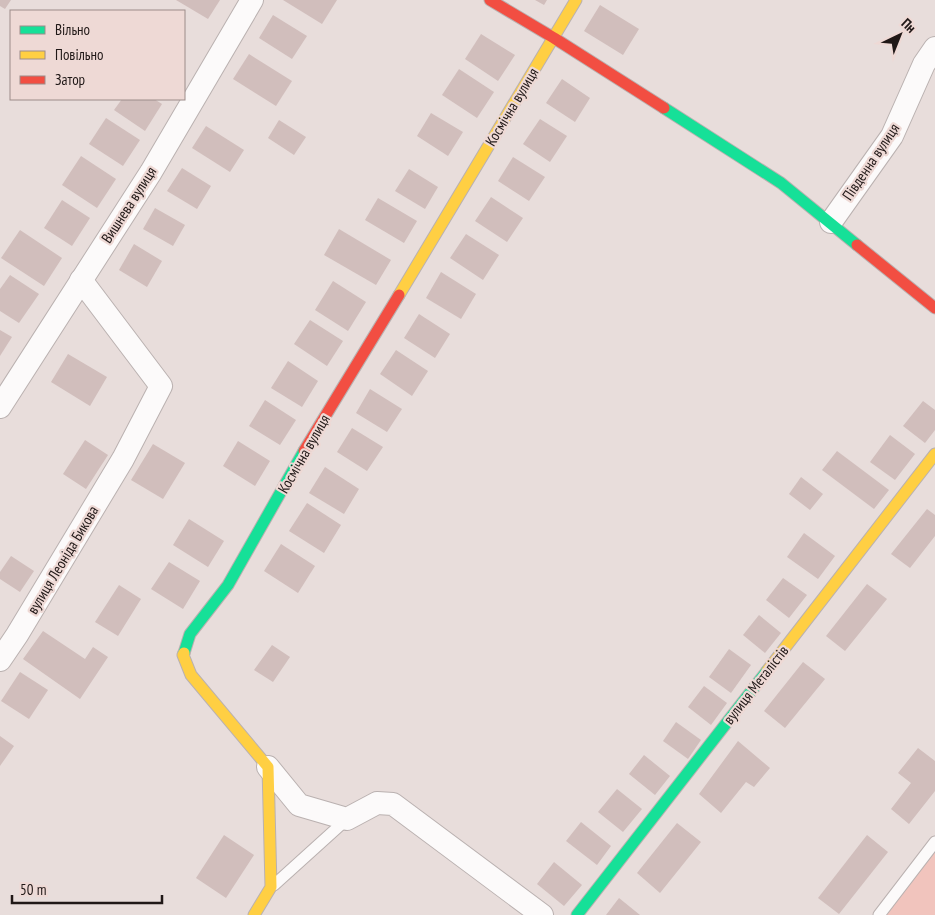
<svg xmlns="http://www.w3.org/2000/svg" width="935" height="915" font-family="'PT Sans Narrow',sans-serif">
<rect width="100%" height="100%" fill="#e8dddb"/>
<!-- green -->
<path fill="#f1c4bd" d="M935,851V915H886Z"/>
<!-- building -->
<g fill="#d1bebc">
<path d="M0,0H11L5,9L0,6Z"/>
<path d="M176,0H220L208,19Z"/>
<path d="M283,0H337L322,24Z"/>
<path d="M535,0H547L544,5Z"/>
<path d="M600,5L639,29L623,55L584,31Z"/>
<path d="M273,15L307,36L292,59L259,38Z"/>
<path d="M481,34L515,55L498,81L465,59Z"/>
<path d="M249,54L292,81L276,106L233,79Z"/>
<path d="M459,69L494,92L477,118L442,95Z"/>
<path d="M562,79L590,98L575,122L546,103Z"/>
<path d="M122,99H154L162,104L145,131L114,110Z"/>
<path d="M431,113L463,132L448,156L417,136Z"/>
<path d="M106,118L140,140L123,166L89,144Z"/>
<path d="M540,119L567,136L550,162L523,144Z"/>
<path d="M279,120L306,137L294,155L268,138Z"/>
<path d="M206,126L244,150L230,172L192,148Z"/>
<path d="M81,156L116,179L97,208L62,185Z"/>
<path d="M513,157L545,177L529,201L498,181Z"/>
<path d="M182,168L211,186L197,209L167,191Z"/>
<path d="M409,169L438,187L425,209L395,191Z"/>
<path d="M491,197L523,218L507,242L475,221Z"/>
<path d="M378,198L417,221L404,243L365,220Z"/>
<path d="M62,200L90,218L72,246L44,228Z"/>
<path d="M155,208L185,225L173,246L143,229Z"/>
<path d="M339,229L391,260L376,285L324,255Z"/>
<path d="M20,230L62,258L44,286L1,258Z"/>
<path d="M466,234L499,255L483,280L450,258Z"/>
<path d="M134,244L162,261L147,287L119,270Z"/>
<path d="M441,272L476,294L461,319L426,298Z"/>
<path d="M10,275L39,294L19,323L0,311V289Z"/>
<path d="M333,281L366,302L348,331L315,310Z"/>
<path d="M419,314L450,334L435,358L404,338Z"/>
<path d="M310,320L343,341L327,366L294,344Z"/>
<path d="M0,330L12,337L0,356Z"/>
<path d="M396,350L428,371L412,396L380,374Z"/>
<path d="M68,354L107,377L90,406L51,382Z"/>
<path d="M288,361L318,381L302,407L271,388Z"/>
<path d="M370,389L402,409L387,432L356,413Z"/>
<path d="M265,400L296,420L280,445L249,426Z"/>
<path d="M923,401L935,410V430L925,443L903,426Z"/>
<path d="M352,428L383,447L367,471L337,452Z"/>
<path d="M890,435L915,454L895,480L870,462Z"/>
<path d="M85,440L108,455L86,489L63,474Z"/>
<path d="M238,441L270,461L255,486L223,466Z"/>
<path d="M153,444L185,463L163,499L131,480Z"/>
<path d="M837,451L889,490L874,509L822,470Z"/>
<path d="M325,467L359,489L344,514L309,493Z"/>
<path d="M801,477L823,494L810,510L789,494Z"/>
<path d="M307,503L341,525L324,553L289,531Z"/>
<path d="M927,509L935,515V536L910,568L891,554Z"/>
<path d="M189,519L224,541L208,567L173,545Z"/>
<path d="M804,533L835,556L818,579L787,557Z"/>
<path d="M281,544L315,566L298,593L264,571Z"/>
<path d="M11,556L34,571L20,592L0,579V572Z"/>
<path d="M169,562L200,581L183,609L151,589Z"/>
<path d="M783,578L807,595L789,618L766,600Z"/>
<path d="M867,584L887,599L845,651L826,636Z"/>
<path d="M119,585L141,599L118,636L95,622Z"/>
<path d="M759,615L781,633L765,653L743,635Z"/>
<path d="M43,631L85,659L93,647L108,657L80,699L23,659Z"/>
<path d="M272,645L290,657L273,682L254,670Z"/>
<path d="M729,649L751,665L731,693L709,677Z"/>
<path d="M803,662L825,679L785,728L764,711Z"/>
<path d="M20,672L48,690L29,719L1,701Z"/>
<path d="M704,686L727,703L711,725L688,707Z"/>
<path d="M676,722L701,740L688,759L663,741Z"/>
<path d="M0,736L14,746L0,766Z"/>
<path d="M738,741L770,768L754,787L746,782L721,813L699,794Z"/>
<path d="M918,748L935,761V791L909,824L891,809L911,783L898,773Z"/>
<path d="M644,755L670,776L655,795L629,774Z"/>
<path d="M617,789L642,809L623,832L598,812Z"/>
<path d="M581,822L611,846L597,865L566,841Z"/>
<path d="M677,823L701,842L660,893L637,873Z"/>
<path d="M224,835L254,855L226,898L196,878Z"/>
<path d="M867,835L888,852L839,914L818,898Z"/>
<path d="M554,862L582,885L564,906L537,884Z"/>
<path d="M619,898L640,915H606Z"/>
</g>
<g fill="none" stroke-linecap="round" stroke-linejoin="round">
<defs>
<g id="lane">
<path d="M274,885L347,819"/>
<path d="M879,915L935,842"/>
</g>
<g id="street">
<path d="M831,222L892,136L924,64L935,48"/>
<path d="M0,407L151,172L252,0"/>
<path d="M0,660L17,635L123,459L161,386L81,280"/>
<path d="M268,767L299,805L347,819L377,803L393,804L542,915"/>
</g>
<g id="fast">
<path d="M664,108L781,183L857,245"/>
<path d="M184,653L190,634L228,585L304,451"/>
<path d="M577,915L767,671"/>
</g>
<g id="slow">
<path d="M399,295L576,0"/>
<path d="M184,653L183,655L191,675L268,767L271,887L254,915"/>
<path d="M767,671L935,454"/>
</g>
<g id="jam">
<path d="M490,0L554,38L664,108"/>
<path d="M857,245L935,308"/>
<path d="M304,451L399,295"/>
</g>
</defs>
<!-- lane casing -->
<use href="#lane" stroke="#bab1b0" stroke-width="13"/>
<!-- street casing -->
<use href="#street" stroke="#bab1b0" stroke-width="24"/>
<!-- fast casing -->
<use href="#fast" stroke="#bab1b0" stroke-width="13"/>
<!-- slow casing -->
<use href="#slow" stroke="#bab1b0" stroke-width="13"/>
<!-- jam casing -->
<use href="#jam" stroke="#bab1b0" stroke-width="13"/>
<!-- lane -->
<use href="#lane" stroke="#fcfafa" stroke-width="11"/>
<!-- street -->
<use href="#street" stroke="#fcfafa" stroke-width="22"/>
<!-- fast -->
<use href="#fast" stroke="#16e098" stroke-width="11"/>
<!-- slow -->
<use href="#slow" stroke="#ffcf43" stroke-width="11"/>
<!-- jam -->
<use href="#jam" stroke="#f24e42" stroke-width="11"/>
</g>
<g text-anchor="middle" stroke-width="4.5" stroke-linejoin="round" paint-order="stroke">
<!-- street labels -->
<g font-size="15" fill="#201817" stroke="#eed9d5">
<text transform="translate(512 107) rotate(-59)" y="5">Космічна вулиця</text>
<text transform="translate(871 162) rotate(-56)" y="5">Південна вулиця</text>
<text transform="translate(129 205) rotate(-57)" y="5">Вишнева вулиця</text>
<text transform="translate(304 454) rotate(-60)" y="5">Космічна вулиця</text>
<text transform="translate(63 560) rotate(-59)" y="5">вулиця Леоніда Бикова</text>
<text transform="translate(756 685) rotate(-52)" y="5">вулиця Металістів</text>
</g>
</g>
<!-- legend -->
<rect x="10" y="10" width="175" height="90" fill="#eed9d5" stroke="#9c8c89"/>
<rect x="20" y="26" width="25" height="8" fill="#16e098" stroke="#9c8c89"/>
<text x="55" y="35" font-size="15" fill="#201817">Вільно</text>
<rect x="20" y="51" width="25" height="8" fill="#ffcf43" stroke="#9c8c89"/>
<text x="55" y="60" font-size="15" fill="#201817">Повільно</text>
<rect x="20" y="76" width="25" height="8" fill="#f24e42" stroke="#9c8c89"/>
<text x="55" y="85" font-size="15" fill="#201817">Затор</text>
<!-- north arrow -->
<g transform="translate(900 35) rotate(43)" stroke="#eed9d5" stroke-width="4" paint-order="stroke">
<path d="M0-4L9 19L0 12L-9 19Z" fill="#201817"/>
<text y="-8" font-size="14" font-weight="bold" text-anchor="middle" fill="#201817">Пн</text>
</g>
<!-- scale -->
<path d="M12 895v8h150v-8" fill="none" stroke="#201817" stroke-width="2.5"/>
<text x="20" y="895" font-size="15" fill="#201817" stroke="#eed9d5" stroke-width="4" paint-order="stroke">50 m</text>
</svg>
